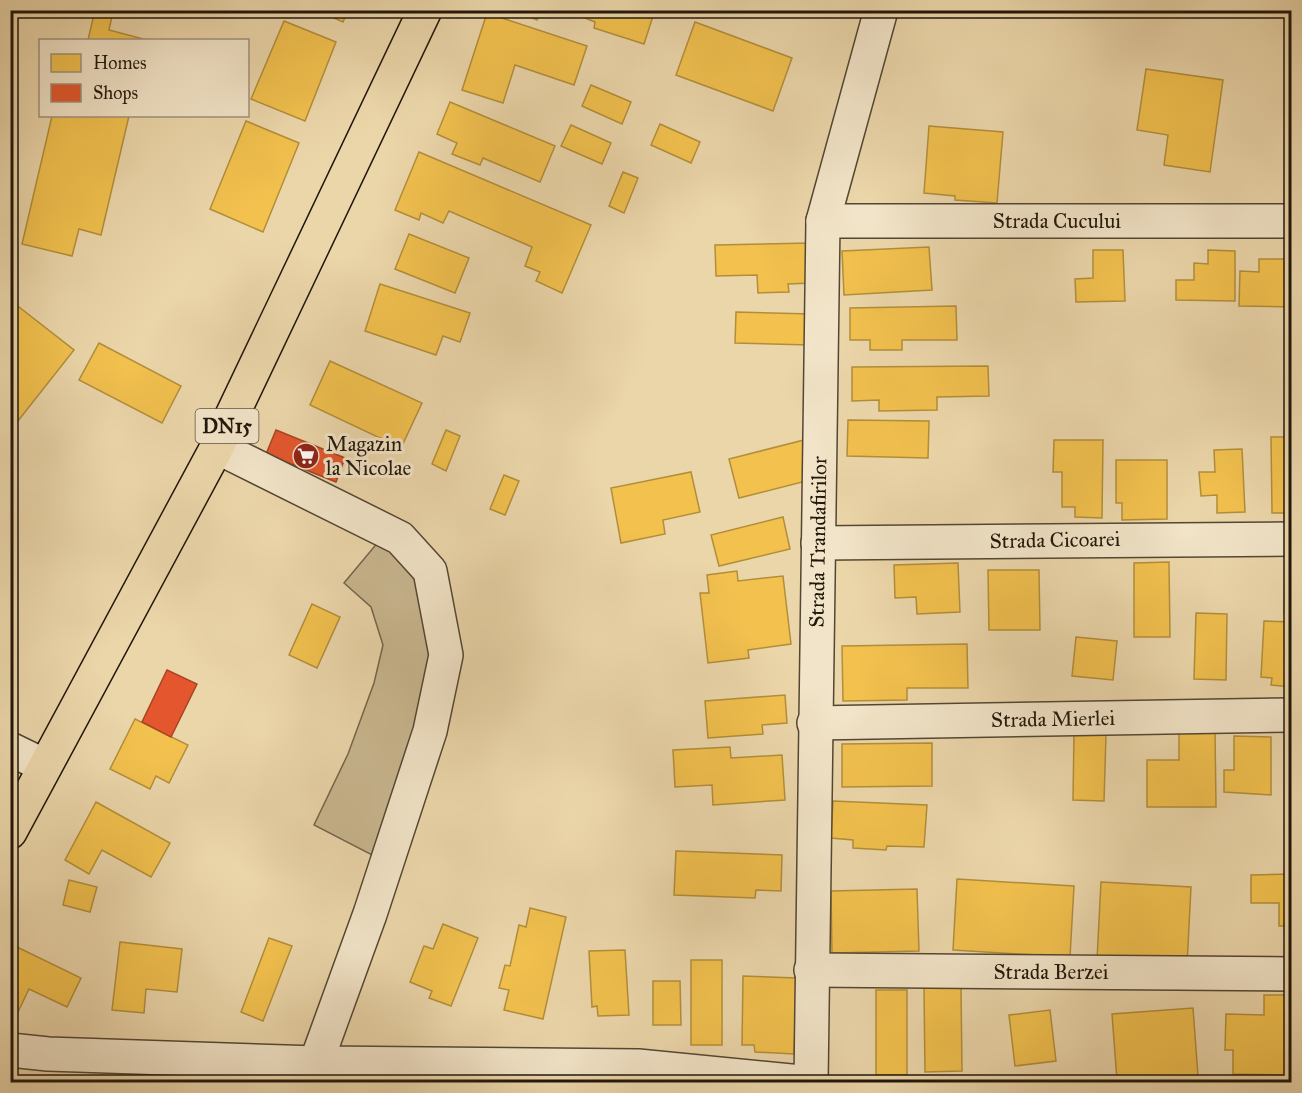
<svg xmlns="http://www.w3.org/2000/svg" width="1302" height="1093" font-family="'IM FELL Great Primer',serif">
<rect width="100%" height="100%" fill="#ebd6aa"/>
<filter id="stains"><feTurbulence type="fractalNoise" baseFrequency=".00333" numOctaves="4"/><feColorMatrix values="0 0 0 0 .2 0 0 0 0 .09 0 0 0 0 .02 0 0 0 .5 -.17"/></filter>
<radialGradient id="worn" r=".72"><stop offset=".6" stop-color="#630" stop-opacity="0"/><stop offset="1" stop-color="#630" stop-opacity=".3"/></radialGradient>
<!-- green -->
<path fill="#c8b68f" stroke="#74664d" stroke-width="1.5" d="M379,541C390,551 418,576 422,588C450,670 400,777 374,856L314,825L348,754L374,683L383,645L371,607L344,583Z"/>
<!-- homes -->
<g fill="#f2c14e" stroke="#b38e3a" stroke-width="1.5">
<path d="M95,10L113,12L109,30L147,40H88Z"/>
<path d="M316,10H348L343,22Z"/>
<path d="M514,10H541L537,20Z"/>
<path d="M565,10H655L644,44L594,28L595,22Z"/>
<path d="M712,10H730L729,16Z"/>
<path d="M487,13L587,46L574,85L515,65L503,103L462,90Z"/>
<path d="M284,21L336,42L305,121L251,99Z"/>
<path d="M695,22L792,58L773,111L676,75Z"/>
<path d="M1146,69L1223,80L1210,172L1164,165L1168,135L1137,130Z"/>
<path d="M591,85L631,102L622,124L582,106Z"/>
<path d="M450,102L555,146L540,182L483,158L480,165L452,154L457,143L437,134Z"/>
<path d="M52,116H129L101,235L79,229L72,256L22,244Z"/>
<path d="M246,121L299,143L263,232L210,209Z"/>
<path d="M660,124L700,142L691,163L651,145Z"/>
<path d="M571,125L611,143L602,164L561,146Z"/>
<path d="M929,126L1003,132L997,203L955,200V196L924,193Z"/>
<path d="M419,152L591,225L562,293L536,281L540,272L525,266L532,247L449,211L443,223L421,213L419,220L395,210Z"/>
<path d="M623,172L638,178L624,213L609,206Z"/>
<path d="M409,234L469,258L455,293L395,269Z"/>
<path d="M811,243V283L788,284L789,292L758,293L757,275L716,276L715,245Z"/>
<path d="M929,247L932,290L844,295L842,251Z"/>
<path d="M1093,250H1123L1125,301L1076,302L1075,279L1093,278Z"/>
<path d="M1208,250L1235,251V301L1176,300V280H1194V263L1208,264Z"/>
<path d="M1259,259H1292V307L1239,306L1240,271L1259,272Z"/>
<path d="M380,284L470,313L460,342L443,336L436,355L365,331Z"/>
<path d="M10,300L74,350L10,431Z"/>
<path d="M956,306L957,340H902V350H870V340H850V308Z"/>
<path d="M736,312L812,314L810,345L735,343Z"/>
<path d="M99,343L181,386L162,423L79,380Z"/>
<path d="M330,361L422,403L401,448L310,405Z"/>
<path d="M988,366L989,396L937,397V410L879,411V400L852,401V367Z"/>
<path d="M848,420L929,421L928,458L847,456Z"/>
<path d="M446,430L460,436L446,471L432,464Z"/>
<path d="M1271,437H1292V513H1272Z"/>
<path d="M808,439L818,478L739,498L729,459Z"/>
<path d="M1054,440H1103L1102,518L1075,517V507H1062V472H1053Z"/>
<path d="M1242,449L1245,512L1217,513V495L1201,496L1199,472H1215L1214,450Z"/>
<path d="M1116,460H1167V519L1122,520V503H1116Z"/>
<path d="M691,472L700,512L663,520L665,534L621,543L611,488Z"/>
<path d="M504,475L519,481L505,515L490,509Z"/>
<path d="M783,517L790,549L719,566L711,535Z"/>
<path d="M1286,547H1292V613H1284Z"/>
<path d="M1169,562L1170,637H1134V563Z"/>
<path d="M958,563L960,612L917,614L916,597L895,598L894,565Z"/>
<path d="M988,570H1039L1040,630H989Z"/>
<path d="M737,571L738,581L783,576L791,644L748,650L749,658L708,663L700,593H709L707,575Z"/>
<path d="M10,573L16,577L10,588Z"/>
<path d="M312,604L340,617L317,668L289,655Z"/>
<path d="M1196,613L1227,614L1226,680L1194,679Z"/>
<path d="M1264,621L1292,622V687L1271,685L1272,678L1261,677Z"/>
<path d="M1076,637L1117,641L1113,680L1072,676Z"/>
<path d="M967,644L968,688H907V700L843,701L842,646Z"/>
<path d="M785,695L787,723L762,725L763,734L708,738L705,701Z"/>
<path d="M135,719L188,745L169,783L156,776L150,789L110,769Z"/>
<path d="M1179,730H1215L1216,807H1147V760H1179Z"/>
<path d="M1074,734L1106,735L1104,801L1073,800Z"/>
<path d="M1234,736L1271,737V795L1224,792V770H1234Z"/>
<path d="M932,743V786L842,787V744Z"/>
<path d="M730,747L731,758L782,755L785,800L713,805L712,785L675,787L673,750Z"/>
<path d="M833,801L927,805L924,847L887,846L886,850L853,848V840L831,838Z"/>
<path d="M96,802L170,843L151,877L102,850L89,874L65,860Z"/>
<path d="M676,851L782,855L781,891L756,890L755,898L674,895Z"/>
<path d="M1292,874V926H1279V903H1251V875Z"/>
<path d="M957,879L1074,886L1070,957L953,950Z"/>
<path d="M69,880L97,887L90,912L63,905Z"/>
<path d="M1101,882L1191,887L1187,965L1097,960Z"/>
<path d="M917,889L919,951L832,953L831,891Z"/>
<path d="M530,908L566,917L543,1019L504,1010L509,990L499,988L505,965L510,966L519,925L526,927Z"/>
<path d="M443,924L478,938L451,1006L429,998L432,991L410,982L424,946L433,949Z"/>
<path d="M269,938L292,946L263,1021L241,1012Z"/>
<path d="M120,942L182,949L177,992L146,989L144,1013L112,1010Z"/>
<path d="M17,947L81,978L67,1007L29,989L18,1012L10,1008V961Z"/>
<path d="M625,950L629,1015L598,1016L597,1006L592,1007L589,951Z"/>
<rect x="691" y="960" width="31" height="85"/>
<path d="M743,976L797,978L794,1054L755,1052L754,1045H742Z"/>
<path d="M653,981H680L681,1025H653Z"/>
<path d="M961,987L962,1071L925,1072L924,988Z"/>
<rect x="876" y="990" width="31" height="85"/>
<path d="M1264,995H1292V1075L1233,1074V1050H1225L1226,1014L1264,1015Z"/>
<path d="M1193,1008L1198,1076L1117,1081L1112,1014Z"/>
<path d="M1050,1010L1056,1061L1015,1066L1009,1015Z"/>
</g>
<!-- shops -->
<g fill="#e4572e" stroke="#a94424" stroke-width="1.5">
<path d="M276,430L345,458L336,482L266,454Z"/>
<path d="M167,670L197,684L171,737L142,722Z"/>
</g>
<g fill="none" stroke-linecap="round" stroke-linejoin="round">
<defs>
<g id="minor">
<path d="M823,221H1292"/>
<path d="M217,447L400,538L430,571L446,655L430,731L370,914L309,1082"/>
<path d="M818,543L1292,539"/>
<path d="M814,723L1292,715"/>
<path d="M10,749L45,766"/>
<path d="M811,970L1292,974"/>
<path d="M10,1050L48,1054L317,1063L638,1066L801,1082"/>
<path d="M811,1082L823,221L881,10"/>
</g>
<path id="primary" d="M10,832L217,447L425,10"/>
</defs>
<!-- minor casing -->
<use href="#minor" stroke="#534733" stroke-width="36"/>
<!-- primary casing -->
<use href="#primary" stroke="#20170b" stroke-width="36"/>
<!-- minor -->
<use href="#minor" stroke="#f2e4c8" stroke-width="33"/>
<!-- primary -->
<use href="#primary" stroke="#ebd6aa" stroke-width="33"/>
</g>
<!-- icons -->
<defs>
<symbol id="supermarket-disc" viewBox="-11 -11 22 22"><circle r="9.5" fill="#8f2418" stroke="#f2e4c8"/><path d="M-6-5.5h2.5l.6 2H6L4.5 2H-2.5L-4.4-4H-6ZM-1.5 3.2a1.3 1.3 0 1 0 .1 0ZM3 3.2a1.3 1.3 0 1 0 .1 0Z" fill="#fff"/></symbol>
</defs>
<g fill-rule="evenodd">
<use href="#supermarket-disc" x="291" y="441" width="30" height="30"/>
</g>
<g text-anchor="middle" stroke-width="6" stroke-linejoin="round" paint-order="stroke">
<!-- shield labels -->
<rect fill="#f2e4c8" stroke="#5f5444" stroke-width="1.5" x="195.5" y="409" width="63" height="34" rx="4.5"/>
<g font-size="20" font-weight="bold" fill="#20170b">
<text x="227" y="433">DN15</text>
</g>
<!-- street labels -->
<g font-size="21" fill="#20170b" stroke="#f2e4c8">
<text x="1057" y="228">Strada Cucului</text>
<text transform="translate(1055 540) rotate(-1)" y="7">Strada Cicoarei</text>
<text transform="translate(818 542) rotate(-89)" y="7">Strada Trandafirilor</text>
<text transform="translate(1053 719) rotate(-1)" y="7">Strada Mierlei</text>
<text x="1051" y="979">Strada Berzei</text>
</g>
<!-- poi labels -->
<g font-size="21" fill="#20170b" stroke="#f2e4c8" text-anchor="start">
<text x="326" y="451">Magazin<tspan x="326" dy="24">la Nicolae</tspan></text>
</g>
</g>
<!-- margin -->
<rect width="1302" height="1093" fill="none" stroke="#ebd6aa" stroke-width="36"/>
<rect x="12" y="12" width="1278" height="1069" fill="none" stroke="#20170b" stroke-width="3"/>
<rect x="18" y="18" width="1266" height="1057" fill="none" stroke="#20170b" stroke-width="1.5"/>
<!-- legend -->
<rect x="39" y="39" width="210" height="78" fill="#f2e4c8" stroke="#9e927c" stroke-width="1.5"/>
<rect x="51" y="54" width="30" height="18" fill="#f2c14e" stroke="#9e927c" stroke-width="1.5"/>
<text x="93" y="69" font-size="18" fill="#20170b">Homes</text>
<rect x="51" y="84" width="30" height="18" fill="#e4572e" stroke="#9e927c" stroke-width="1.5"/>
<text x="93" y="99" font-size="18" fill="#20170b">Shops</text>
<rect width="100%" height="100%" filter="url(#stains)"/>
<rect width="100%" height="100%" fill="url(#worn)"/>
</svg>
